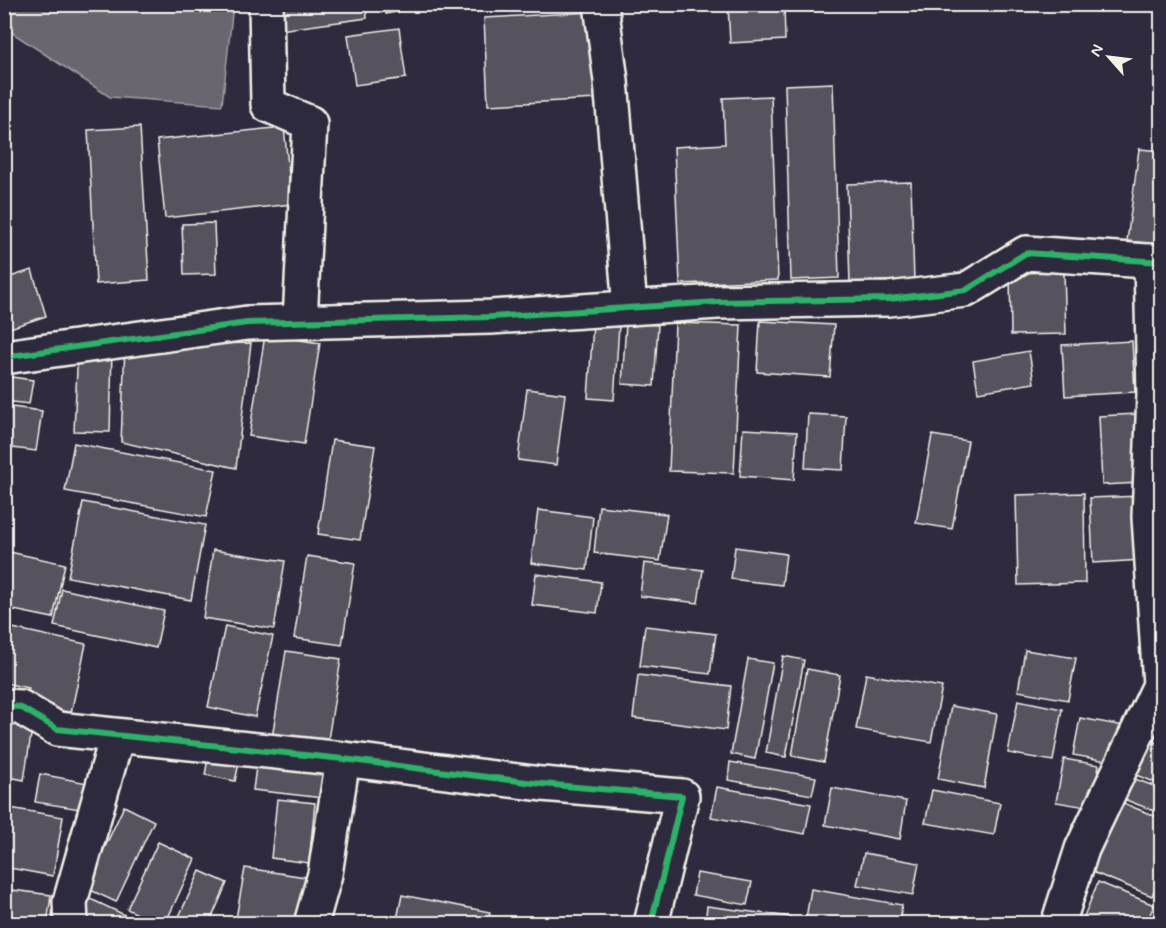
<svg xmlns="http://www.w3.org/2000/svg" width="1166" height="928" font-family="Mynerve,sans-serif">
<rect width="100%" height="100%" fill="#2f2a3d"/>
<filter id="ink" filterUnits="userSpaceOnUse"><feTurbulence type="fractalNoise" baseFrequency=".0167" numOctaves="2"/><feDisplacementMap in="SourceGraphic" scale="12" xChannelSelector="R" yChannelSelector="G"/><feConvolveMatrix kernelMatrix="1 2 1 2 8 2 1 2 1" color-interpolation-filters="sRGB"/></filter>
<g filter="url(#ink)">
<!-- water -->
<path fill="#6a6670" stroke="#a19ea0" stroke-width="1.5" d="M4,5H233L222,105L110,97L5,28Z"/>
<!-- building -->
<g fill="#56525f" stroke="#f4f1e8" stroke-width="1.5">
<path d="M277,4H366L367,18L280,30Z"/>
<path d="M384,4H432L386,14Z"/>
<path d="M784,4L785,40L730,43L728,5Z"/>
<path d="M592,12L597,99L488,105L484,18Z"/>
<path d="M399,28L406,78L355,85L348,35Z"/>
<path d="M833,83L839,278L791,280L785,85Z"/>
<path d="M771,96L778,280L680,284L674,147L725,144L723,98Z"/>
<path d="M140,127L149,280L96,284L88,130Z"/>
<path d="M284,127L292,204L165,218L157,140Z"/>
<path d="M1139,149L1162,151V245L1127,241Z"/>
<path d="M911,182L914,282L850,284L847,184Z"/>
<path d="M214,223L216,274L184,275L182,224Z"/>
<path d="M32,270L46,316L4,330V279Z"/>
<path d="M1064,272L1066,334L1011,335L1010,273Z"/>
<path d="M760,321L834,325L830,377L757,372Z"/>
<path d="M626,323L658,325L654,386L622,384Z"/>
<path d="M675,323L741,325L734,473L669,471Z"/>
<path d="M593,324L619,326L614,400L588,398Z"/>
<path d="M265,335L320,343L304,444L249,436Z"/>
<path d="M1132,341L1135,392L1065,396L1062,345Z"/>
<path d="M251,343L236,468L121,442L125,346Z"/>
<path d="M78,349L112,350L110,432L74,431Z"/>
<path d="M1029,351L1034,383L978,392L973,361Z"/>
<path d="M4,376L33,380L29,404L4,401Z"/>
<path d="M527,389L565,394L556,465L518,460Z"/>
<path d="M4,406L42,411L36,451L4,447Z"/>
<path d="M808,414L846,416L843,470L805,468Z"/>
<path d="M1137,414L1140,483L1102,485L1099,416Z"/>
<path d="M743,429L797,432L794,480L740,476Z"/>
<path d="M932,435L968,441L952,529L916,523Z"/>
<path d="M332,440L375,446L360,540L318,534Z"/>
<path d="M74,443L216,470L206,517L65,491Z"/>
<path d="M1084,493L1085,583L1018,585L1016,495Z"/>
<path d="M1141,496L1143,560L1093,563L1090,498Z"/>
<path d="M83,502L205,525L191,600L68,577Z"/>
<path d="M599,506L667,514L660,561L594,553Z"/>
<path d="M538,510L593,517L587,570L531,563Z"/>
<path d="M735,547L786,554L782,585L731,579Z"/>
<path d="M213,550L285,561L274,629L203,618Z"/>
<path d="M5,551L65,564L53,618L4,608Z"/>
<path d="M307,556L355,563L342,645L294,638Z"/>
<path d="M644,563L703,570L698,603L640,596Z"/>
<path d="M536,574L601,582L597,613L532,605Z"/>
<path d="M62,589L164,611L156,648L54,626Z"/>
<path d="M225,626L273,636L255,717L208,707Z"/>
<path d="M645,626L716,634L710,674L640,666Z"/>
<path d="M8,627L86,644L71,713L26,703L29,688L4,683V642Z"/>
<path d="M1025,650L1076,658L1068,700L1018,691Z"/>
<path d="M286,651L341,659L327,746L272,738Z"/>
<path d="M783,656L804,660L786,757L766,753Z"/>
<path d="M748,659L773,663L755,759L731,754Z"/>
<path d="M807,669L840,675L824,762L792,756Z"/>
<path d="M866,674L942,687L931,742L856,729Z"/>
<path d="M638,675L731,686L726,730L633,718Z"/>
<path d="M1018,700L1062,709L1053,761L1008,753Z"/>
<path d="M951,706L997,714L984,788L938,779Z"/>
<path d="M4,717L33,722L24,780L4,776Z"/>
<path d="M1080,718L1130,727L1123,764L1073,755Z"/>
<path d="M1144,738L1162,745V785L1131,773Z"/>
<path d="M209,753L240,759L235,781L205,775Z"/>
<path d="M257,759L326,767L323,798L253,790Z"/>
<path d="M1064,759L1099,765L1092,808L1056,802Z"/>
<path d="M730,762L816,777L812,795L728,780Z"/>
<path d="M40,774L98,785L93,811L35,802Z"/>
<path d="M1124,775L1162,789V814L1116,796Z"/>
<path d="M717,787L811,804L805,834L711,817Z"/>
<path d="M832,788L906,801L900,839L825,825Z"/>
<path d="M932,790L1000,803L994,835L925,823Z"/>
<path d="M277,799L315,803L309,863L271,858Z"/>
<path d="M1118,801L1162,819V871L1152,896L1090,871Z"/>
<path d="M124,806L154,821L116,902L86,888Z"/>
<path d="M4,807L63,817L53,876L4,867Z"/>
<path d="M158,842L195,859L165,924H158L127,909Z"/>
<path d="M864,853L919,863L913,895L857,885Z"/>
<path d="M245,868L312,878L305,924H235Z"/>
<path d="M200,871L227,883L209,924H178L176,923Z"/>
<path d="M697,873L752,882L747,905L693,895Z"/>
<path d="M1098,882L1154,905L1146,924H1081Z"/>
<path d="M811,889L902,905L899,924H805Z"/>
<path d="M12,890L51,895L47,924H7Z"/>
<path d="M402,895L490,912L488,924H396Z"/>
<path d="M84,896L127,916L123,924H92L75,916Z"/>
<path d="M707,906L790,917L789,924H705Z"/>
</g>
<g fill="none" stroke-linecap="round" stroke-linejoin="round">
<defs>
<g id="street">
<path d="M266,4L268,105L310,123L300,321"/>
<path d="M601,4L611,81L630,308"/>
<path d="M4,357L247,323L491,317L718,302L889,299L966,290L1026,253L1162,262"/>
<path d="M4,706L20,707L57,729L343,759L542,784L682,796L651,924"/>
<path d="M71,924L70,902L117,736"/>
<path d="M311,924L325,874L343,759"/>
<path d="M1058,924L1082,849L1160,685L1149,517L1154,395L1151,261"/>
</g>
</defs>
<!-- street casing -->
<use href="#street" stroke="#f4f1e8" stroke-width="38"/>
<!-- street -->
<use href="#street" stroke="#2f2a3d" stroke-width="33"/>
<defs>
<g id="cycleway">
<path d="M4,357L247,323L491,317L718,302L889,299L966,290L1026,253L1162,262"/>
<path d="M4,706L20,707L57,729L343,759L542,784L682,796L651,924"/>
</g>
</defs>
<!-- cycleway casing -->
<use href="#cycleway" stroke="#2f2a3d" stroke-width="10"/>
<!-- cycleway -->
<use href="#cycleway" stroke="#2db169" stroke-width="6"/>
</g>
</g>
<!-- margin -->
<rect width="1166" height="928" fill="none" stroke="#2f2a3d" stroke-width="24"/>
<rect x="12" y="12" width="1142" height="904" fill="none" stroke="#f4f1e8" stroke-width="2" filter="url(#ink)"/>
<!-- north arrow -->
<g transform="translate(1109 57) rotate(298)" stroke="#2f2a3d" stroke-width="4.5" paint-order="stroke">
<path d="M0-4.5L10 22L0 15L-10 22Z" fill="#f4f1e8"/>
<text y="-9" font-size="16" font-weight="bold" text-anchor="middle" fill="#f4f1e8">N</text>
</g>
</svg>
